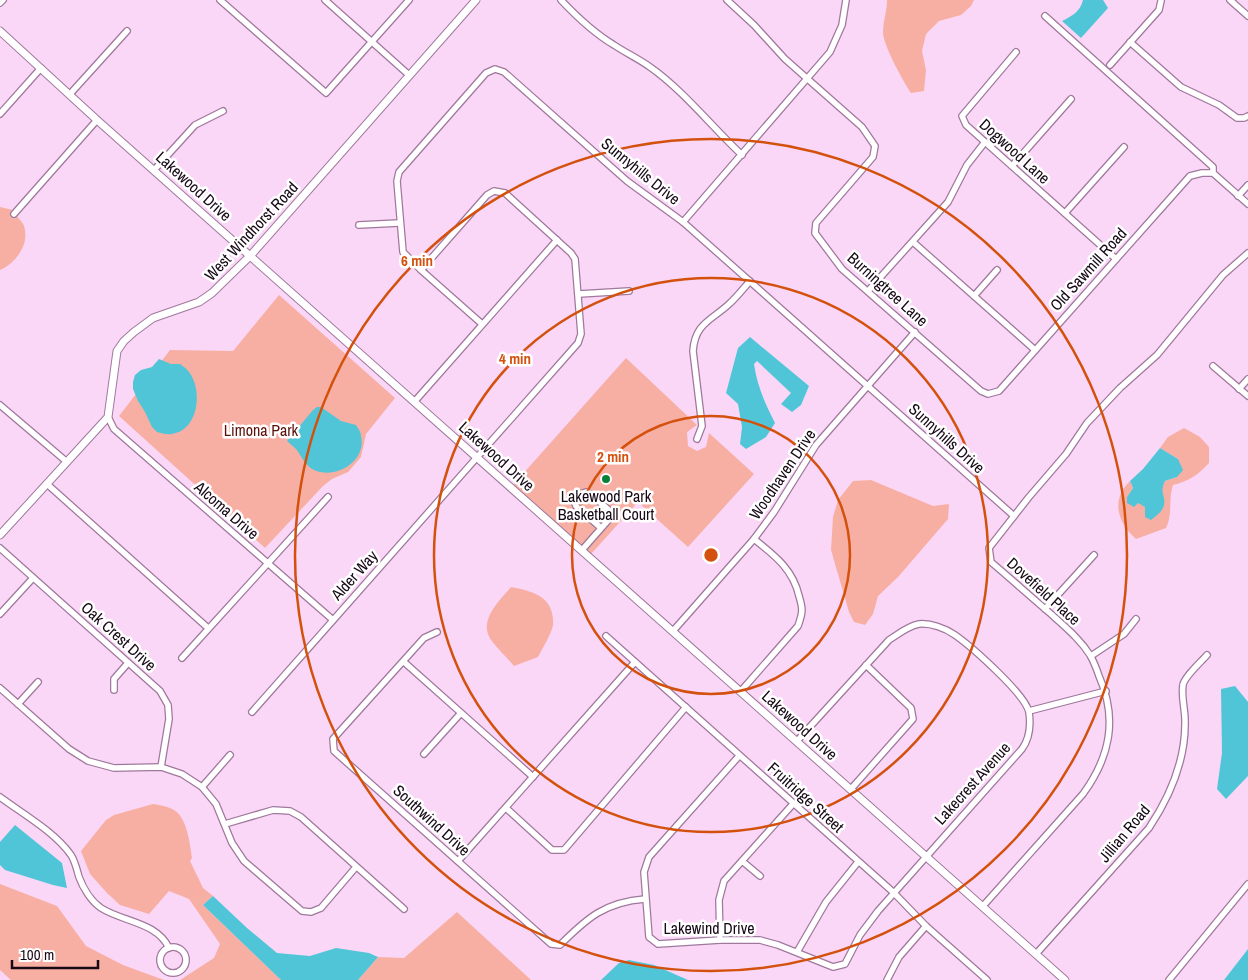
<svg xmlns="http://www.w3.org/2000/svg" width="1248" height="980" font-family="'Archivo Narrow',sans-serif">
<rect width="100%" height="100%" fill="#fad7f7"/>
<!-- green -->
<g fill="#f8afa3">
<path d="M887,0H974L971,6L961,15L939,21L926,34L922,51L926,70L924,91L911,93C903,81 883,45 883,32C883,21 887,11 887,0Z"/>
<path d="M0,207L13,210L10,214L15,219L17,216C19,219 23,223 24,226C30,244 16,263 0,270Z"/>
<path d="M279,295L395,398L366,434L361,457L348,472L332,479L323,486L265,548L119,416L170,350L233,351Z"/>
<path d="M626,358L697,425L687,432L688,446L697,451L706,447L709,433L754,474L688,547L638,502L591,554L513,485Z"/>
<path d="M1184,428L1200,437L1209,447V463C1198,475 1189,481 1173,485C1168,500 1173,514 1166,528L1136,539C1118,523 1110,500 1130,481L1133,488L1127,497L1146,507L1164,505L1161,489L1165,481L1177,477L1178,459L1160,448L1168,437Z"/>
<path d="M871,480L933,506L949,504L948,519L898,577L878,596L873,614L865,625L854,622L849,612L831,550L833,517L838,500L853,481Z"/>
<path d="M511,587C533,591 555,597 553,625C552,633 542,649 538,657L514,666C508,659 501,652 495,645C475,624 496,604 511,587Z"/>
<path d="M153,804C159,805 166,806 172,809C187,815 190,844 192,858L190,861L203,888L213,896L203,905L281,980H180L214,958L220,944L189,899L169,891L149,914L120,905L107,893L90,874L81,851L106,820L114,815Z"/>
<path d="M0,884L57,906L86,946L123,965L164,980H11L0,970Z"/>
<path d="M457,912L531,980H358L378,957L404,958Z"/>
</g>
<!-- water -->
<g fill="#50c5d7">
<path d="M1083,0H1103L1108,8L1081,38L1062,21C1072,16 1080,12 1083,0Z"/>
<path d="M750,337L809,386L801,405L792,412L781,404L791,393L757,361L754,364C757,385 765,404 775,423L766,437L746,449L740,444L742,427L738,404L726,393L738,348Z"/>
<path d="M159,359L171,364H180C183,366 187,369 189,372C203,390 199,430 172,434C167,435 161,433 157,432L152,427L145,412L138,401L133,389V382L135,375L141,370L152,367Z"/>
<path d="M317,407H321L341,421L356,425C358,428 361,432 361,436C367,461 336,480 314,470C304,465 302,456 296,449C293,446 290,444 287,441L313,410Z"/>
<path d="M1160,448L1178,459L1183,470L1177,477L1165,481C1159,494 1166,495 1164,505C1163,511 1156,516 1151,520L1145,517V507L1138,503L1134,507L1127,503V497L1133,488L1130,481L1143,469Z"/>
<path d="M1235,686L1248,702V776L1226,799L1217,789L1222,753L1221,689Z"/>
<path d="M15,825L62,863L67,888L53,885L5,870L0,865V842Z"/>
<path d="M213,896L247,928L277,953L310,956L336,948L369,953L378,957L358,980H281L203,905Z"/>
<path d="M1248,949V980H1224Z"/>
<path d="M629,960L654,965L688,980H601L619,963Z"/>
</g>
<g fill="none" stroke-linecap="round" stroke-linejoin="round">
<defs>
<g id="minor">
<path d="M220,0L326,93L409,0"/>
<path d="M325,0L409,75"/>
<path d="M561,0C577,17 594,33 614,45C626,53 639,59 650,67C683,90 712,127 742,155"/>
<path d="M727,0L754,25L785,59L862,127L875,146L873,157L816,223L815,233L842,269L981,391L988,394L999,391L1190,176L1202,173H1213"/>
<path d="M1230,0L1248,16"/>
<path d="M0,3L3,0"/>
<path d="M1045,16L1213,167V173L1248,204"/>
<path d="M1130,42L1181,87L1219,105L1237,118H1244L1248,116"/>
<path d="M1016,52L962,116L966,125L1116,259"/>
<path d="M1110,65L1159,10L1161,1"/>
<path d="M70,94L127,31"/>
<path d="M0,114L41,68"/>
<path d="M1012,166L1071,99"/>
<path d="M155,169L195,125L223,111"/>
<path d="M1238,196L1248,185"/>
<path d="M1065,213L1124,147"/>
<path d="M14,214L97,120"/>
<path d="M683,222L830,52L842,25L846,0"/>
<path d="M359,225L399,223"/>
<path d="M913,242L1035,350"/>
<path d="M868,291L948,202L967,165L985,142"/>
<path d="M579,294L629,291"/>
<path d="M974,296L997,270"/>
<path d="M482,324L421,270L403,252L397,181L399,172L486,73L495,69L504,72L627,181L683,222L1014,516"/>
<path d="M1213,366L1248,396"/>
<path d="M1239,389L1248,379"/>
<path d="M415,401L557,240"/>
<path d="M0,405L67,462"/>
<path d="M108,417L114,429L333,620"/>
<path d="M697,439L702,426L693,351C695,324 710,321 728,305C736,298 743,289 750,281"/>
<path d="M47,484L208,628"/>
<path d="M0,548L160,691L168,705L169,719L161,767"/>
<path d="M582,550L612,516V513L592,495L586,492L580,494L574,501L576,506L601,528"/>
<path d="M1045,609L1094,555"/>
<path d="M0,614L33,578"/>
<path d="M673,631L754,539L774,512L816,445L915,332"/>
<path d="M437,632L424,638L333,739L334,751L551,944L560,945C587,918 605,902 645,899"/>
<path d="M606,636L893,892L926,926L987,980"/>
<path d="M1091,656L1124,634L1136,619"/>
<path d="M182,658L328,497"/>
<path d="M404,662L533,777"/>
<path d="M0,688L69,749L88,761L114,768L161,767L182,774L202,787L216,804L232,843L244,861L302,911L311,912L321,908L356,867"/>
<path d="M114,690V679L128,663"/>
<path d="M741,691L798,626C803,612 803,609 799,596C793,569 774,555 754,539"/>
<path d="M18,704L38,682"/>
<path d="M1029,711L1106,691"/>
<path d="M252,712L578,343L581,334L575,259L571,253L505,193L494,191L487,195L421,270"/>
<path d="M424,754L461,713"/>
<path d="M739,756L649,857L644,872L649,937L658,944L720,940H760L778,945L833,967L845,964L860,935L878,911L1022,749C1030,738 1031,726 1029,712C1025,694 972,647 955,635C945,628 931,623 919,624C908,626 898,634 889,640L797,741"/>
<path d="M202,787L230,755"/>
<path d="M851,789L913,719L911,708L866,665"/>
<path d="M0,797C23,814 55,832 71,855C75,861 77,870 79,877C83,888 91,901 101,908C123,922 157,922 169,948"/>
<path d="M506,808L552,850H564L686,707"/>
<path d="M225,824L273,810L290,811L301,817L404,909"/>
<path d="M458,861L635,662"/>
<path d="M742,861L760,876"/>
<path d="M983,906L1083,794C1110,757 1118,719 1099,676C1097,670 1094,662 1090,655C1080,639 1065,627 1051,614C1031,597 1011,579 991,562L989,548L1029,497L1066,454L1087,423L1120,388L1157,355L1223,275L1248,253"/>
<path d="M720,940L719,900L724,881L793,804"/>
<circle cx="173" cy="960" r="13"/>
<path d="M797,952L826,902L858,862"/>
<path d="M1036,954L1149,828C1171,795 1186,760 1185,720C1185,709 1181,696 1183,685C1184,677 1201,662 1207,655"/>
<path d="M887,980L899,957L926,926"/>
<path d="M1169,980L1248,884"/>
</g>
<g id="tertiary">
<path d="M0,31L97,120L1065,980"/>
<path d="M0,535L108,417L117,351L124,341L134,332L153,318L199,302L212,293L251,255L476,0"/>
</g>
</defs>
<!-- minor casing -->
<use href="#minor" stroke="#9f789c" stroke-width="8"/>
<!-- tertiary casing -->
<use href="#tertiary" stroke="#9f789c" stroke-width="9"/>
<!-- minor -->
<use href="#minor" stroke="#fff" stroke-width="5.5"/>
<!-- tertiary -->
<use href="#tertiary" stroke="#fff" stroke-width="7"/>
</g>
<!-- distance rings -->
<g fill="none" stroke="#d3510d" stroke-width="2.5">
<circle cx="711" cy="555" r="139"/>
<circle cx="711" cy="555" r="277"/>
<circle cx="711" cy="555" r="416"/>
</g>
<!-- markers -->
<circle fill="#088038" stroke="#fff" stroke-width="2" cx="606" cy="479" r="5"/>
<g text-anchor="middle" stroke-width="5" stroke-linejoin="round" paint-order="stroke">
<!-- street labels -->
<g font-size="16" fill="#160815" stroke="#fff">
<text transform="translate(1015 151) rotate(42)" y="6">Dogwood Lane</text>
<text transform="translate(641 171) rotate(39)" y="6">Sunnyhills Drive</text>
<text transform="translate(194 186) rotate(42)" y="6">Lakewood Drive</text>
<text transform="translate(251 231) rotate(-47)" y="6">West Windhorst Road</text>
<text transform="translate(1088 269) rotate(-48)" y="6">Old Sawmill Road</text>
<text transform="translate(888 289) rotate(42)" y="6">Burningtree Lane</text>
<text transform="translate(947 438) rotate(42)" y="6">Sunnyhills Drive</text>
<text transform="translate(497 456) rotate(42)" y="6">Lakewood Drive</text>
<text transform="translate(782 474) rotate(-56)" y="6">Woodhaven Drive</text>
<text transform="translate(227 510) rotate(41)" y="6">Alcoma Drive</text>
<text transform="translate(354 575) rotate(-48)" y="6">Alder Way</text>
<text transform="translate(1044 591) rotate(42)" y="6">Dovefield Place</text>
<text transform="translate(119 636) rotate(42)" y="6">Oak Crest Drive</text>
<text transform="translate(800 725) rotate(42)" y="6">Lakewood Drive</text>
<text transform="translate(972 783) rotate(-48)" y="6">Lakecrest Avenue</text>
<text transform="translate(806 797) rotate(42)" y="6">Fruitridge Street</text>
<text transform="translate(432 820) rotate(42)" y="6">Southwind Drive</text>
<text transform="translate(1124 833) rotate(-50)" y="6">Jillian Road</text>
<text x="709" y="934">Lakewind Drive</text>
</g>
<!-- park labels -->
<g font-size="16" fill="#5c100a" stroke="#fff">
<text x="261" y="436">Limona Park</text>
</g>
<!-- poi labels -->
<g font-size="16" fill="#160815" stroke="#fff">
<text x="606" y="502">Lakewood Park<tspan x="606" dy="18">Basketball Court</tspan></text>
</g>
</g>
<circle cx="711" cy="555" r="8" fill="#d3510d" stroke="#fff" stroke-width="2.5"/>
<g font-size="15" text-anchor="middle" font-weight="bold" fill="#d3510d" stroke="#fff" stroke-width="5" stroke-linejoin="round" paint-order="stroke">
<text x="417" y="266">6 min</text>
<text x="515" y="364">4 min</text>
<text x="613" y="462">2 min</text>
</g>
<!-- scale -->
<path d="M12 960v8h86v-8" fill="none" stroke="#160815" stroke-width="2.5"/>
<text x="20" y="960" font-size="15" fill="#160815" stroke="#ffffff" stroke-width="4" paint-order="stroke">100 m</text>
</svg>
